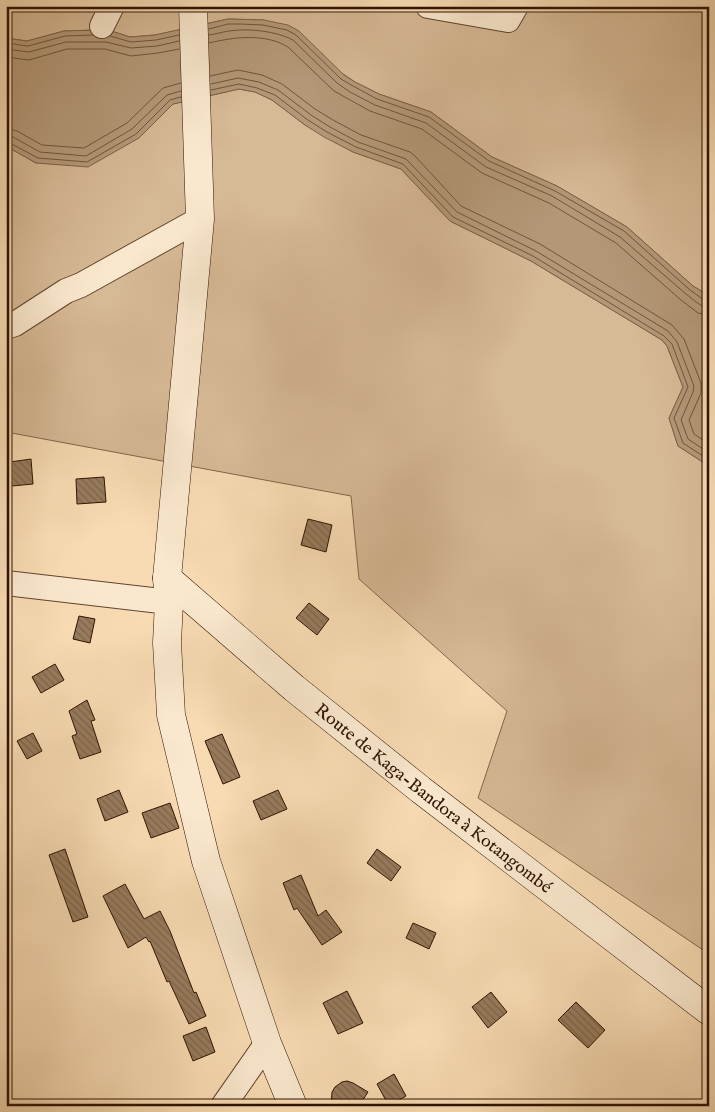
<svg xmlns="http://www.w3.org/2000/svg" width="715" height="1112" font-family="'IM FELL English',serif">
<defs>
<pattern id="building-back-hatch" width="6" height="6" patternUnits="userSpaceOnUse" patternTransform="scale(1.25)"><rect width="6" height="6" fill="#977b5d"/><path d="M-1 5l2 2M0 0l6 6M5-1l2 2" fill="none" stroke="#7c644a"/></pattern>
</defs>
<rect width="100%" height="100%" fill="#f8dbb3"/>
<filter id="stains"><feTurbulence type="fractalNoise" baseFrequency=".004" numOctaves="4"/><feColorMatrix values="0 0 0 0 .2 0 0 0 0 .09 0 0 0 0 .02 0 0 0 .5 -.17"/></filter>
<radialGradient id="worn" r=".72"><stop offset=".6" stop-color="#630" stop-opacity="0"/><stop offset="1" stop-color="#630" stop-opacity=".3"/></radialGradient>
<!-- grass -->
<g fill="#d6b995" stroke="#82664a">
<path d="M6,6H709V298L703,292L693,286L627,227L557,186L492,157L431,112L379,94L355,82L264,20L228,19L156,35L130,37L108,30H96L64,31L27,41L6,38Z"/>
<path d="M239,89L255,92L272,100L305,125L353,152L401,169L450,221L531,261L662,340L667,346L683,387L669,418L678,446L709,466V954L478,798L507,711L359,579L351,496L6,432V146L36,163L139,138L173,104Z"/>
</g>
<!-- water -->
<path fill="#b39776" stroke="#7e6247" d="M228,19L264,20L288,25L299,31L344,75L355,82L379,94L431,112L492,157L557,186L627,227L693,286L703,292L709,298V466L678,446L669,418L683,387L667,346L662,340L531,261L450,221L401,169L353,152L324,137L305,125L272,100L255,92L239,89L173,104L139,138L88,167L36,163L6,146V38L27,41L64,31L96,30H108L130,37L155,35Z"/>
<g fill="none" stroke-linecap="round" stroke-linejoin="round">
<!-- shore -->
<g stroke="#70553b" stroke-width="1">
<path d="M209,29L228,24H240L263,25L287,30L296,35L341,79L353,86L377,99L429,117L489,161L555,191L624,231L690,290C695,293 703,301 709,301"/>
<path d="M209,35C216,34 222,32 229,31C248,28 276,31 293,40L337,83L350,92L375,105L426,123L486,167L552,196L620,237L686,294C693,299 700,307 709,308"/>
<path d="M110,36L131,42L156,40L179,35"/>
<path d="M6,43L28,46L65,36L93,35"/>
<path d="M209,43C234,37 265,33 288,47L334,91L370,111L422,129L482,173L549,203L616,243L681,300L698,313L709,315"/>
<path d="M6,49L29,52L66,42H106L131,48L157,46L179,41"/>
<path d="M6,57L29,60L67,49H105L131,56L158,53L179,49"/>
<path d="M210,76L238,70L262,75L282,84L315,109L333,120L361,135L410,152L415,156L461,206L540,244L672,325L684,339L701,383V393L689,420L694,434L709,444"/>
<path d="M211,84L238,78L259,82L278,90L311,115L330,127L358,142L406,159L457,212L536,251L668,331L677,342L694,386L693,392L681,420L688,439L709,453"/>
<path d="M211,90L239,84L257,88L275,95L308,120L327,132L356,147L403,164L453,217L533,256L664,336L672,344L688,387L674,418L683,443L709,460"/>
<path d="M6,128L17,131L42,145L84,148L127,123L163,88L181,83"/>
<path d="M6,136L13,137L40,152L86,156L132,129L167,95L181,91"/>
<path d="M6,142L10,143L38,158L87,162L136,134L170,100L181,97"/>
</g>
</g>
<!-- building -->
<g fill="url(#building-back-hatch)" stroke="#2e1300">
<path d="M31,459L33,484L12,486L10,462Z"/>
<path d="M104,477L106,502L77,504L76,479Z"/>
<path d="M308,519L332,525L326,552L301,545Z"/>
<path d="M309,603L329,619L317,635L296,618Z"/>
<path d="M79,616L95,619L90,643L73,639Z"/>
<path d="M55,664L64,680L41,693L32,677Z"/>
<path d="M87,700L95,720L91,721L101,752L80,759L72,736L77,734L69,711Z"/>
<path d="M33,733L42,751L27,759L17,741Z"/>
<path d="M222,734L240,777L223,784L205,741Z"/>
<path d="M119,790L128,812L105,821L97,799Z"/>
<path d="M278,790L287,809L261,820L253,801Z"/>
<path d="M170,803L179,828L151,838L142,813Z"/>
<path d="M65,849L88,917L73,922L49,855Z"/>
<path d="M377,849L401,867L391,881L367,863Z"/>
<path d="M301,875L318,916L326,910L342,932L322,945L297,908L294,910L283,883Z"/>
<path d="M125,884L144,919L160,911L170,931L194,993L196,992L206,1016L189,1024L169,981L167,982L150,941L149,942L146,937L128,948L103,896Z"/>
<path d="M413,923L436,933L429,949L406,938Z"/>
<path d="M347,991L363,1023L338,1034L323,1003Z"/>
<path d="M491,992L507,1012L488,1028L472,1007Z"/>
<path d="M576,1002L605,1030L588,1048L558,1020Z"/>
<path d="M206,1027L215,1052L193,1061L183,1036Z"/>
<path d="M394,1074L406,1096L389,1106L377,1084Z"/>
<path d="M347,1081L353,1083L368,1092L359,1106H331L332,1092L335,1087L342,1082Z"/>
</g>
<g fill="none" stroke-linecap="round" stroke-linejoin="round">
<defs>
<g id="street">
<path d="M428,6L508,20L516,6"/>
<path d="M102,26L112,6"/>
<path d="M6,327L15,324L66,291L81,285L200,219"/>
<path d="M6,583L169,602"/>
<path d="M223,1106L267,1043"/>
</g>
<g id="secondary">
<path d="M193,6L200,219L167,578L169,602L167,643L171,715L206,861L267,1043L293,1106"/>
<path id="s1" d="M167,578L294,688L421,790L709,1011"/>
</g>
</defs>
<!-- street casing -->
<use href="#street" stroke="#60452d" stroke-width="26"/>
<!-- secondary casing -->
<use href="#secondary" stroke="#2e1300" stroke-width="29"/>
<!-- street -->
<use href="#street" stroke="#fae8ce" stroke-width="24"/>
<!-- secondary -->
<use href="#secondary" stroke="#fae8ce" stroke-width="28"/>
</g>
<g text-anchor="middle" stroke-width="4" stroke-linejoin="round" paint-order="stroke">
<!-- street labels -->
<g font-size="18" fill="#2e1300" stroke="#fae8ce">
<text dy="6" stroke="none"><textPath href="#s1" startOffset="346">Route de Kaga-Bandora à Kotangombé</textPath></text>
</g>
</g>
<!-- margin -->
<rect width="715" height="1112" fill="none" stroke="#f8dbb3" stroke-width="25"/>
<rect x="8" y="8" width="700" height="1097" fill="none" stroke="#2e1300" stroke-width="2.5"/>
<rect x="12" y="12" width="690" height="1087" fill="none" stroke="#2e1300"/>
<rect width="100%" height="100%" filter="url(#stains)"/>
<rect width="100%" height="100%" fill="url(#worn)"/>
</svg>
